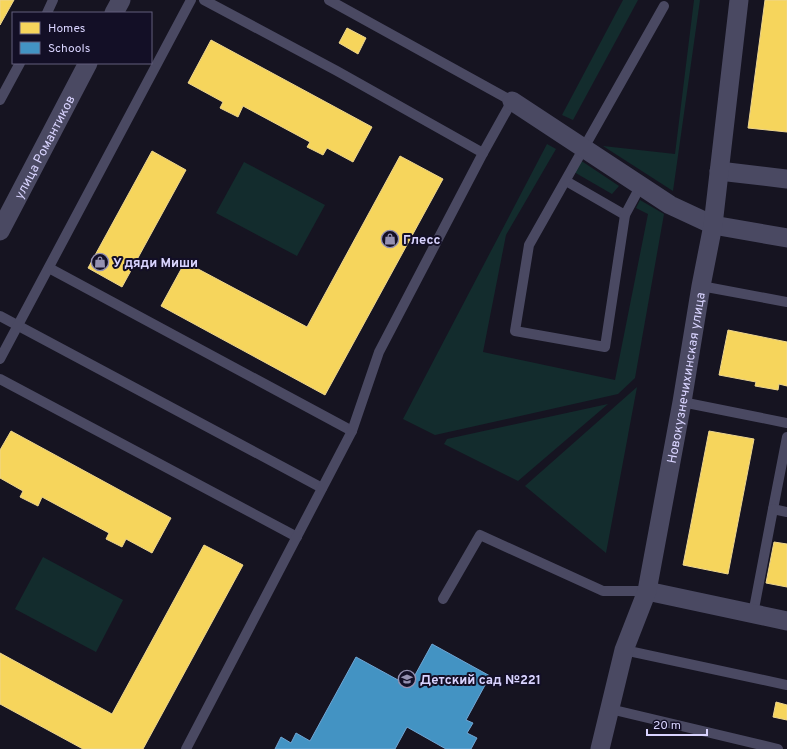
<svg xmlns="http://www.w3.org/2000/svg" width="787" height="749" font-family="Overpass,sans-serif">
<rect width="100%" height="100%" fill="#161421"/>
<!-- green -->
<g fill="#132c2d">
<path d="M623,0H638L573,120L562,115Z"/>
<path d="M694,0H700L673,191L603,146L675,154Z"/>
<path d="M547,144L556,149L506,235L483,352L615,380L648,214L636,208L640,200L664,214L635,378L618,394L435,435L403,419Z"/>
<path d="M580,160L619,186L612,194L574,172Z"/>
<path d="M244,162L325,205L297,256L216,213Z"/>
<path d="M637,387L606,553L525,486Z"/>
<path d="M608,404L518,481L444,444L447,439Z"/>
<path d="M43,557L123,600L96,652L15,609Z"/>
</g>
<!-- homes -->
<g fill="#f6d55c" stroke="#edd58d">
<path d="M0,0H14L0,25Z"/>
<path d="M765,0H787V132L748,128Z"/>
<path d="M347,28L366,38L358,54L339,43Z"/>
<path d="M211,40L372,127L353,162L327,148L323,155L307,147L310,142L243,106L238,117L220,108L223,102L188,83Z"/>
<path d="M152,151L186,170L122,287L88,268Z"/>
<path d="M400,156L443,179L325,395L161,306L185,262L307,327Z"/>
<path d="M728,330L787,342V386L779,384L778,390L755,386L756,382L719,375Z"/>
<path d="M11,431L171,518L152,553L126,539L122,547L106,539L109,533L42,497L38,506L20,497L23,491L0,478V450Z"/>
<path d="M709,431L754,439L728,574L683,565Z"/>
<path d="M774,542L787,544V587L766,583Z"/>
<path d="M204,545L243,565L143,749H83L0,704V653L112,714Z"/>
<path d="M776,702L787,705V720L773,717Z"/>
</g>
<!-- schools -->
<path fill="#4393c3" stroke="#70a6d5" d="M432,644L490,676L466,720L473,723L467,733L477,738L471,749H446L407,727L395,749H275L281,737L291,743L296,733L310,741L356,657L409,686Z"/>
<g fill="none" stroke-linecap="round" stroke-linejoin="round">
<!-- service -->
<g stroke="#4a4962" stroke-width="10">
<path d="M329,0L512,101L483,153"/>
<path d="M47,13L53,0"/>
<path d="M0,100L20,63"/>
<path d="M566,181L625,215"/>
<path d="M641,185L625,215L605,347L515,331L529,245L664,6"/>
<path d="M49,268L352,431"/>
<path d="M701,286L787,302"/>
<path d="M0,316L322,488"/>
<path d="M0,359L191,0"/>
<path d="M0,379L297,537"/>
<path d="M682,402L787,423"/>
<path d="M787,437L773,509L787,512"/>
<path d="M443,599L480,535L603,591H647"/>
<path d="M753,614L773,509"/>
<path d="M624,650L787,685"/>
<path d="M610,709L778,749"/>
<path d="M186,749L352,431L379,352L483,153L337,71L204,0"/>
</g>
<!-- minor -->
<g stroke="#4a4962" stroke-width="19">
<path d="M114,13L121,0"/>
<path d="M512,101L670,205L713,225L787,238"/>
<path d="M719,171L787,179"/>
<path id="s1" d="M0,231L88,63"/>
<path d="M647,591L787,621"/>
<path id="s2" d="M600,749L624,650L647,591L682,402L701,286L713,225L739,0"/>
</g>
</g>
<!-- icons -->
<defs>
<symbol id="shop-ring" viewBox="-11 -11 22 22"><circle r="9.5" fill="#130f26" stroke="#9591b1" stroke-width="1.5"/><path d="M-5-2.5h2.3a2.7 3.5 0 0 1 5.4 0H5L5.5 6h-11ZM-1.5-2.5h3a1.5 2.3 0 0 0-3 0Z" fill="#9591b1"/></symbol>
<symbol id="school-ring" viewBox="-11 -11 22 22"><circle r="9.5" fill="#130f26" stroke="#9591b1" stroke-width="1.5"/><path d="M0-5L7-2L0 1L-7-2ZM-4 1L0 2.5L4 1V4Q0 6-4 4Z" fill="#9591b1"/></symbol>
</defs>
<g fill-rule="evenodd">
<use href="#shop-ring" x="380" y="229" width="20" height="20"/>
<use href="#shop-ring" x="90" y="252" width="20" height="20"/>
<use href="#school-ring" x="397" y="669" width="20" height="20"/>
</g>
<g text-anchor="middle" stroke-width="4" stroke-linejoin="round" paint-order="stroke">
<!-- street labels -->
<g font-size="13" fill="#d9d4ff" stroke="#130f26">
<text dy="5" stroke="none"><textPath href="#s1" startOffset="95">улица Романтиков</textPath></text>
<text dy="5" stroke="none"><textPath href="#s2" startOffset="382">Новокузнечихинская улица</textPath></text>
</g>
<!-- poi labels -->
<g font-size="13" font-weight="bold" fill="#d9d4ff" stroke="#130f26" text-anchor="start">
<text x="403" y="244">Глесс</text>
<text x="113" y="267">У дяди Миши</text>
<text x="420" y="684">Детский сад №221</text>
</g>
</g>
<!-- legend -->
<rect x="12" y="12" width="140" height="52" fill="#130f26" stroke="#625e7d"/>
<rect x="20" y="22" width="20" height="12" fill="#f6d55c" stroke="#625e7d"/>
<text x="48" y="32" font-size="12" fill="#d9d4ff">Homes</text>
<rect x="20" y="42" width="20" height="12" fill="#4393c3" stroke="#625e7d"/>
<text x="48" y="52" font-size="12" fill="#d9d4ff">Schools</text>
<!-- scale -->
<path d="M647 729v6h60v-6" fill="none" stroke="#d9d4ff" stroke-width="2"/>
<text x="653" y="729" font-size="12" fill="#d9d4ff" stroke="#130f26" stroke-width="3" paint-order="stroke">20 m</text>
</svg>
